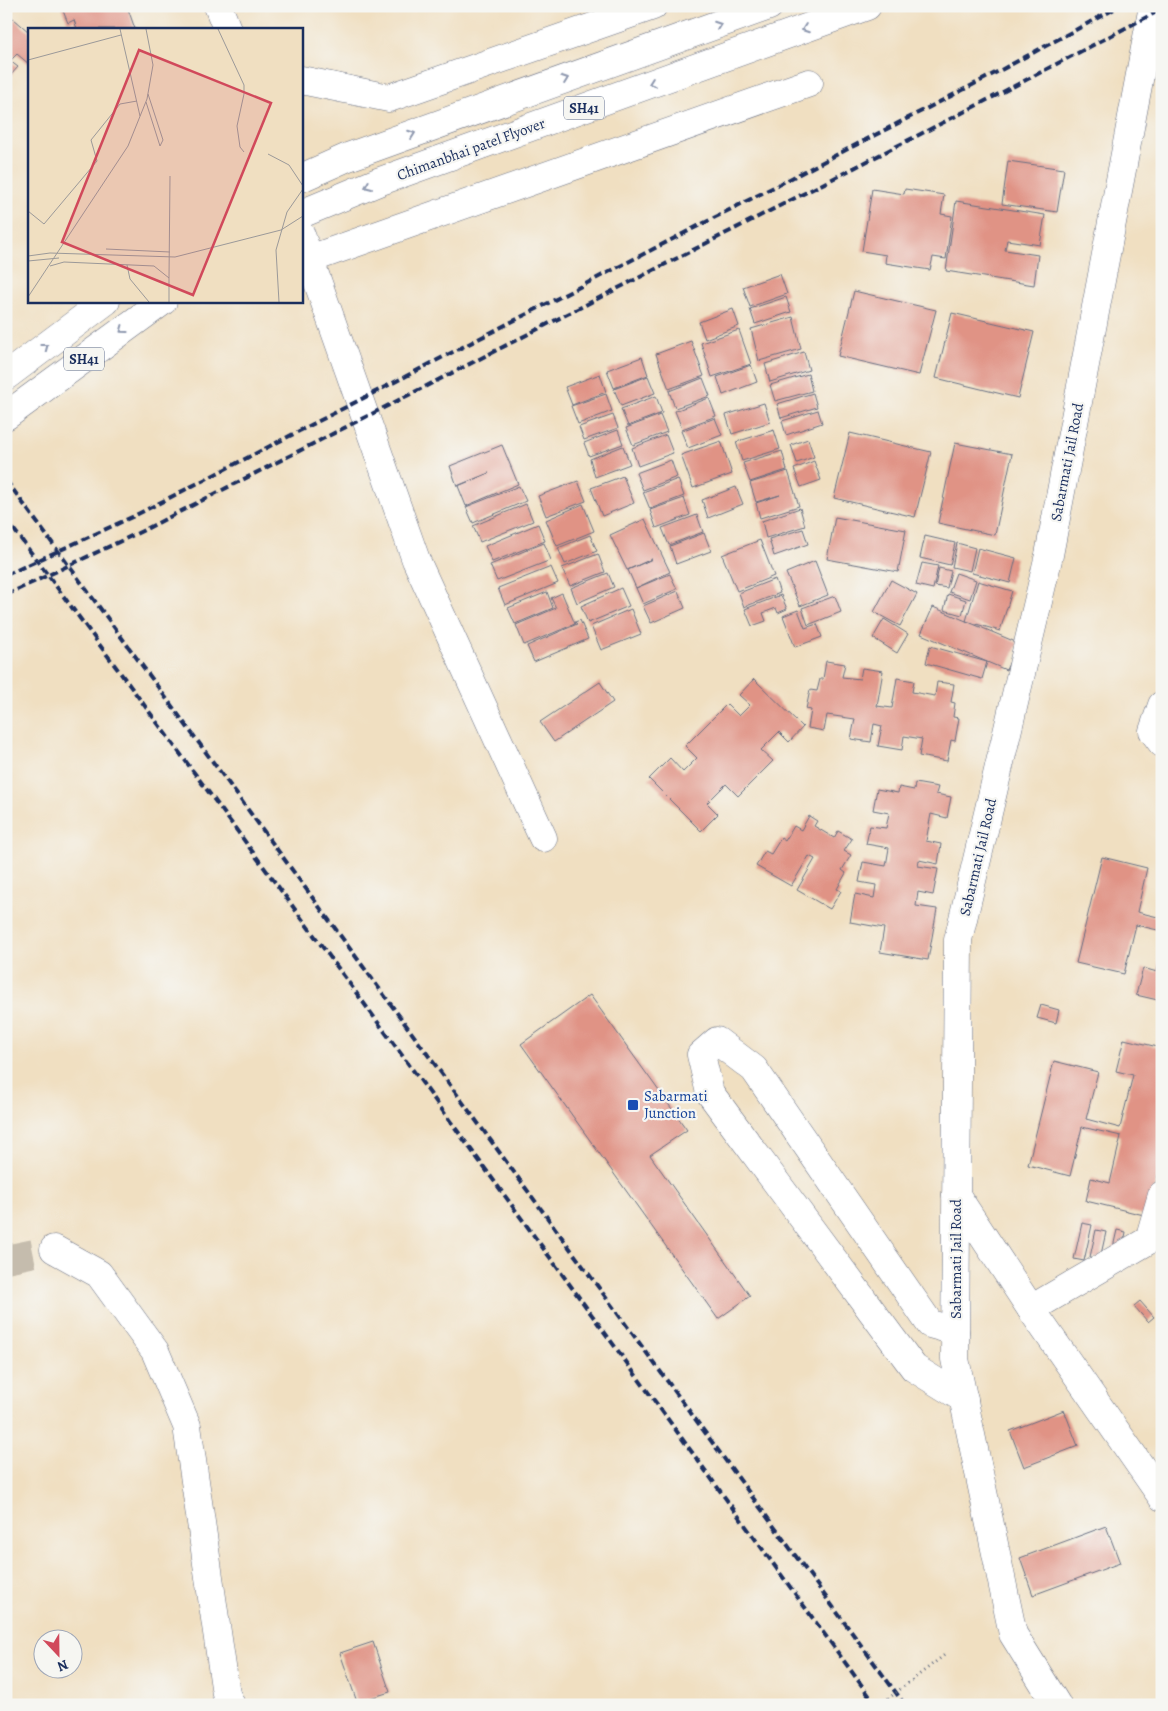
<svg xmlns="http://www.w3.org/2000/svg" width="1168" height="1711" font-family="Alegreya,serif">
<rect width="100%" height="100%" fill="#f6f6f2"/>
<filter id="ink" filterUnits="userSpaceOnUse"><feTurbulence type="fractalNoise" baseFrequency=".02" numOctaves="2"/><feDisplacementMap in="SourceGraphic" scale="10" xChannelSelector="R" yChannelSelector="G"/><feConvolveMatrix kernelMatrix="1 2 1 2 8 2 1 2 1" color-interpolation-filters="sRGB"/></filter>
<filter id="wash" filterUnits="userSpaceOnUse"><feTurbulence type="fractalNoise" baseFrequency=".0096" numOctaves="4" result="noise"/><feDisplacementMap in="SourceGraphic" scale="20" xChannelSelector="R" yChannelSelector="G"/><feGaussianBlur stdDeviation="1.12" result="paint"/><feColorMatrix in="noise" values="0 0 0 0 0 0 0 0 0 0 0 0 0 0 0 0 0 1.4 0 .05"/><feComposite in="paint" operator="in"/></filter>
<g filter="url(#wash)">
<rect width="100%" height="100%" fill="#f0dfc1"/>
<g id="blocks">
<!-- building -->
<g fill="#e09385">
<path d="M61,6H127L135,29H77L74,20L68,23Z"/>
<path d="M6,12L29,32V64L17,54L10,61L18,67L10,76L6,72Z"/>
<path d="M1008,161L1064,169L1057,212L1002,204Z"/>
<path d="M872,189L904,194L905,189L944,195L941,214L952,216L946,259L933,257L930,270L885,263L886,255L862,251Z"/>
<path d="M956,201L1045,215L1040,245L1007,240L1005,250L1038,255L1034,285L946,271Z"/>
<path d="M780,274L787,294L750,307L743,287Z"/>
<path d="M854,291L936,310L919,375L838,356Z"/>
<path d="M786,297L791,312L755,324L750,309Z"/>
<path d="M733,309L739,326L705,339L699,322Z"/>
<path d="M952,313L1034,332L1018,398L936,378Z"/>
<path d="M793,317L801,349L759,361L751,329Z"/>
<path d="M739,330L751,364L712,377L701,343Z"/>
<path d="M691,341L704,376L669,389L656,354Z"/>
<path d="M804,352L809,370L770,382L765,364Z"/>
<path d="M642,357L648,375L614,388L607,370Z"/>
<path d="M751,365L757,382L723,395L717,377Z"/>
<path d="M600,374L606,392L572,405L565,387Z"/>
<path d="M808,374L812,391L775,401L770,385Z"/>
<path d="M648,376L655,393L621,406L614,389Z"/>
<path d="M703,378L710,396L675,408L669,391Z"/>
<path d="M813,393L817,407L781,418L777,404Z"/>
<path d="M606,394L612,411L578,424L571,406Z"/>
<path d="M656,396L662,413L628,426L621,409Z"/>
<path d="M709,398L716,416L682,429L675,411Z"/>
<path d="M764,403L770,422L732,434L726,415Z"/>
<path d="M818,410L822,423L786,435L782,421Z"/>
<path d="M613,415L618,428L584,440L579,427Z"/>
<path d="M660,415L667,432L633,445L626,428Z"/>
<path d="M715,418L722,435L688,448L681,431Z"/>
<path d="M618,430L623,444L589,456L584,443Z"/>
<path d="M774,430L780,449L742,461L736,442Z"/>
<path d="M850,433L931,452L915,517L834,498Z"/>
<path d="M666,435L673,453L638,466L632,448Z"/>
<path d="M808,439L814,457L797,463L791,445Z"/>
<path d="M721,441L732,474L693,488L681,455Z"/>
<path d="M955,443L1012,454L995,535L938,523Z"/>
<path d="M502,445L518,484L466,506L458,486L489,473L457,486L450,466Z"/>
<path d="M623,446L630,464L595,477L590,459Z"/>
<path d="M782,451L787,470L750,482L743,463Z"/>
<path d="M671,460L677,477L643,490L636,473Z"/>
<path d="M814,461L821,480L801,487L794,469Z"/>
<path d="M788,471L799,506L760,518L756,503L780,495L756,502L750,483Z"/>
<path d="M623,476L634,503L602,516L591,488Z"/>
<path d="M678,479L684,496L650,509L643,492Z"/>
<path d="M578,481L586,501L546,516L538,496Z"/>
<path d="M519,486L526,501L473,523L466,507Z"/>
<path d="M736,487L743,504L708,518L702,500Z"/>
<path d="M684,498L690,515L656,528L650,510Z"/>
<path d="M526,504L533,521L480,542L473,526Z"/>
<path d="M583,504L594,531L557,546L546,520Z"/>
<path d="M800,508L805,526L766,538L762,521Z"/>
<path d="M697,515L703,532L669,545L662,528Z"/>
<path d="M835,517L906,530L898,572L827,559Z"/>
<path d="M645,519L670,572L636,588L628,570L652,559L627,570L610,535Z"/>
<path d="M538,524L545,541L492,562L485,546Z"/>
<path d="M803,529L808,544L774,556L769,539Z"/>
<path d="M704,533L711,551L676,564L670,546Z"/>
<path d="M590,535L597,551L565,564L558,548Z"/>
<path d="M925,536L955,543L950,565L920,558Z"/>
<path d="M760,540L774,576L737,591L722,555Z"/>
<path d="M544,543L551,560L497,581L490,565Z"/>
<path d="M957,543L975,548L970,571L952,567Z"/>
<path d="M978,548L1016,558L1010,583L972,573Z"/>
<path d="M598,554L605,572L570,586L562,568Z"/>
<path d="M815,561L828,595L800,606L786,573Z"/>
<path d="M922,563L938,566L933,589L916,585Z"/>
<path d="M551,567L558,583L505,605L498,588Z"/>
<path d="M939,568L951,571L947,588L935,586Z"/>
<path d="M608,573L614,587L577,603L571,588Z"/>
<path d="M956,573L976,580L970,599L949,592Z"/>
<path d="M670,574L677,589L643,604L636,588Z"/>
<path d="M775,579L780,593L744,607L739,593Z"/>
<path d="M891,580L917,594L900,626L874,612Z"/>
<path d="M978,581L1012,591L1000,631L966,621Z"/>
<path d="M621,588L629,606L588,623L581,606Z"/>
<path d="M678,591L685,608L651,623L643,606Z"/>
<path d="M547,592L553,608L515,624L508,608Z"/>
<path d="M562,593L575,624L524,645L516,625L556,608L551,598Z"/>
<path d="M948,594L966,600L962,615L944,610Z"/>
<path d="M781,595L787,609L778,613L776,608L763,613L766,621L752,626L745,609Z"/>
<path d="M835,596L841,612L808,625L802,608Z"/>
<path d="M933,607L1018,643L1006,670L921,634Z"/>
<path d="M631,609L641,634L601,650L591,626Z"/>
<path d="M798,610L805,628L817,624L822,637L795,647L783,616Z"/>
<path d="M884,619L908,634L897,653L873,638Z"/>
<path d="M580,620L588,639L534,662L527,646L577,624L575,622Z"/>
<path d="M930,646L987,662L982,679L926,663Z"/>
<path d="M826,661L845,664L842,677L860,679L862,668L883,671L877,706L892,708L897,678L914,681L912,692L935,696L937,682L954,684L951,702L955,703L953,717L959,718L955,741L951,740L947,761L919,756L922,739L904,736L902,750L878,746L882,726L874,724L871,742L851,739L855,719L827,715L824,731L808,728L811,710L806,709L810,690L817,691L820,679H823Z"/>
<path d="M754,679L803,727L789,742L779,732L761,750L773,761L738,796L726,784L707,803L718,814L701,831L649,779L670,758L683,772L697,758L685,746L727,704L739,716L750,705L739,695Z"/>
<path d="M600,682L613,702L554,742L540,722Z"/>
<path d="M915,783L938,787L936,794L951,797L947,818L931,814L926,841L941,844L938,864L919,860L918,866L938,869L933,895L918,892L916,906L937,909L928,960L880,952L884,928L850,922L855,894L874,898L876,885L859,882L863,862L886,866L889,848L866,844L870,826L886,828L889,813L873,810L877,789L898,793L899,787L914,790Z"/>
<path d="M809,816L817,821L814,826L834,838L838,831L852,839L844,851L851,855L842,870L846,873L837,889L841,891L830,909L797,890L815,859L809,856L791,886L756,866L765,851L771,854L781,838L785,841L794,826L801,830Z"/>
<path d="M1102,857L1147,868L1137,912L1162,918V931L1136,925L1124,974L1076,963Z"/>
<path d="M1161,954L1162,1001L1136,995L1143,968L1157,972Z"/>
<path d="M590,995L687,1130L650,1155L750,1296L718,1319L521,1044Z"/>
<path d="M1041,1005L1059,1010L1056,1023L1037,1018Z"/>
<path d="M1124,1039L1162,1048V1159L1148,1216L1086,1201L1091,1178L1110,1183L1121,1136L1082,1127L1070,1176L1028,1165L1054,1061L1098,1072L1086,1119L1120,1128L1133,1075L1116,1071Z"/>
<path d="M1082,1223L1092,1225L1084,1261L1074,1259Z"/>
<path d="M1096,1230L1106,1232L1100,1259L1090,1257Z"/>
<path d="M1117,1230L1126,1232L1119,1267L1109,1265Z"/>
<path d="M1140,1301L1154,1317L1148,1322L1134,1306Z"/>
<path d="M1064,1410L1078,1446L1024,1467L1010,1431Z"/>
<path d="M1106,1526L1120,1563L1033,1595L1020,1558Z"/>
<path d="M373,1642L390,1692L357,1702L340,1653Z"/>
</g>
</g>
</g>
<g filter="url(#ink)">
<use href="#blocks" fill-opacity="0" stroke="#666d81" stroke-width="1"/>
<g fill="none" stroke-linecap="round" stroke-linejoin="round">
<!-- minor-tunnel -->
<path stroke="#c5bcad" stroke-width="28" stroke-dasharray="28 14" stroke-linecap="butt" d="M6,1259L54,1249"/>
<defs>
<g id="minor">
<path d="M218,6L227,29"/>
<path d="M301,80L389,98L653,6"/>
<path d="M301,235L416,560L543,838"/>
<path d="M310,259L809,83"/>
<path d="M1162,705L1153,731L1162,743"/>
<path d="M956,1195L1031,1309L1162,1497"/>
<path d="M54,1249L99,1274L155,1351L187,1426L226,1694L231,1705"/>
<path d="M1031,1309L1149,1240L1162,1195"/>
<path d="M955,1331L930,1324L754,1069L717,1041L701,1055L710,1093L914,1368L964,1399"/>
<path d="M1057,1705L1013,1634L955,1359L958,940L1049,555L1153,6"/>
</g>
<g id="major">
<path d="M301,178L348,157L769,6"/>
<path d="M301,214L378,182L867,6"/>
<path d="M6,376L106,301"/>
<path d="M6,416L163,301"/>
</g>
</defs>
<!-- minor casing -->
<use href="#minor" stroke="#666d81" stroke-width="29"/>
<!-- major casing -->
<use href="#major" stroke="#666d81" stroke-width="29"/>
<!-- minor -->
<use href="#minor" stroke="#fff" stroke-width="28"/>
<!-- major -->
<use href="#major" stroke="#fff" stroke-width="28"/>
<!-- rail -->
<g stroke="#1b2f5e" stroke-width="4" stroke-dasharray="8 4" stroke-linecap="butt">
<path d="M6,480L905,1705"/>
<path d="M6,519C299,912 587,1308 876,1705"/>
<path d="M6,575L132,517L986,78L1120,6"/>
<path d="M6,595L142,531L999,94L1162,9"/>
</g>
<!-- path-bridge -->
<path stroke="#666d81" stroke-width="3" stroke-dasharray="1 4" stroke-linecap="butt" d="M880,1705L947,1653"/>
</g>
<!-- one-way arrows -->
<defs><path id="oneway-chevron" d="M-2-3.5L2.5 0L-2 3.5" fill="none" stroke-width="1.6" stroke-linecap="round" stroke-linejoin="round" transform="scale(1.25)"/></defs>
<g stroke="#8d97ae">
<use href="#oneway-chevron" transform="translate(718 25) rotate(-20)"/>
<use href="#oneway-chevron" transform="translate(805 29) rotate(160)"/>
<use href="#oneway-chevron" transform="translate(565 79) rotate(-20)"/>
<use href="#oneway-chevron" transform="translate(652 83) rotate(160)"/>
<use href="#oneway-chevron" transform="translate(412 134) rotate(-20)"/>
<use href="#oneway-chevron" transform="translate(368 186) rotate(157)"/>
<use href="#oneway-chevron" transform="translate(123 330) rotate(144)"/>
<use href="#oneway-chevron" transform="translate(45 347) rotate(-37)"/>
</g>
</g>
<!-- markers -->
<rect fill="#1a4fb4" stroke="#f6f6f2" stroke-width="2" x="627" y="1099" width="12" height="12" rx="2.5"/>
<g text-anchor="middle" stroke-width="4.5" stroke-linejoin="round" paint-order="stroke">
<!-- shield labels -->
<g fill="#f6f6f2" stroke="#5d6b8a" stroke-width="1">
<rect x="564" y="96.5" width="40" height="23" rx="4"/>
<rect x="64" y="347.5" width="40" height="23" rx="4"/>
</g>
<g font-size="14" font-weight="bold" fill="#1b2f5e">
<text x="584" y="113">SH41</text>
<text x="84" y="364">SH41</text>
</g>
<!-- street labels -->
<g font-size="15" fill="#1b2f5e" stroke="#f6f6f2">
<text transform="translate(471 149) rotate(-20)" y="5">Chimanbhai patel Flyover</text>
<text transform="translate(1067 462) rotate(-79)" y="5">Sabarmati Jail Road</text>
<text transform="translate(978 857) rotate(-77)" y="5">Sabarmati Jail Road</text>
<text transform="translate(956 1259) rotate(-90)" y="5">Sabarmati Jail Road</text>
</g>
<!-- transit labels -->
<g font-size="15" fill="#164399" stroke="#f6f6f2" text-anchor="start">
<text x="644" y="1101">Sabarmati<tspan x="644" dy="17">Junction</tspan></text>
</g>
</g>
<!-- overview -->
<g transform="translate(28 28)">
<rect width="275" height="275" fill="#f0dfc1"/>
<path fill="none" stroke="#9b9999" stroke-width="1" d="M92,1L112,88M190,1L216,57V66L209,98L212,119L216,124M0,32L93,7M118,74L132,118L135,112L120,66M240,126L261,137L275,158M0,183L16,196L69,133L63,112L92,76L109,73M78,221L142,224M0,228L22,225L147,229L253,202L275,188M0,233L31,230M99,237L102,251L121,274M22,238L36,234L126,238L141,250V274M141,250L142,148M0,269L100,118L119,71L125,37L118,1M251,274L248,222L259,184L275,161"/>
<path fill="#d1495b" fill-opacity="0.15" stroke="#d1495b" stroke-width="2.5" d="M111,22L243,75L165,267L34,214Z"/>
<rect width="275" height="275" fill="none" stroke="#1b2f5e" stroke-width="2.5"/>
</g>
<!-- margin -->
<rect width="1168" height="1711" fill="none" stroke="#f6f6f2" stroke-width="25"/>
<!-- north arrow -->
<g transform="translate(58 1654) rotate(158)"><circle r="24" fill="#f6f6f2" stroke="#9ea6b7"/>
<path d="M0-4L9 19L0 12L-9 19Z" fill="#d1495b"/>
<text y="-8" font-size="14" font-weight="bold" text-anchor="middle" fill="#1b2f5e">N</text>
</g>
</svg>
